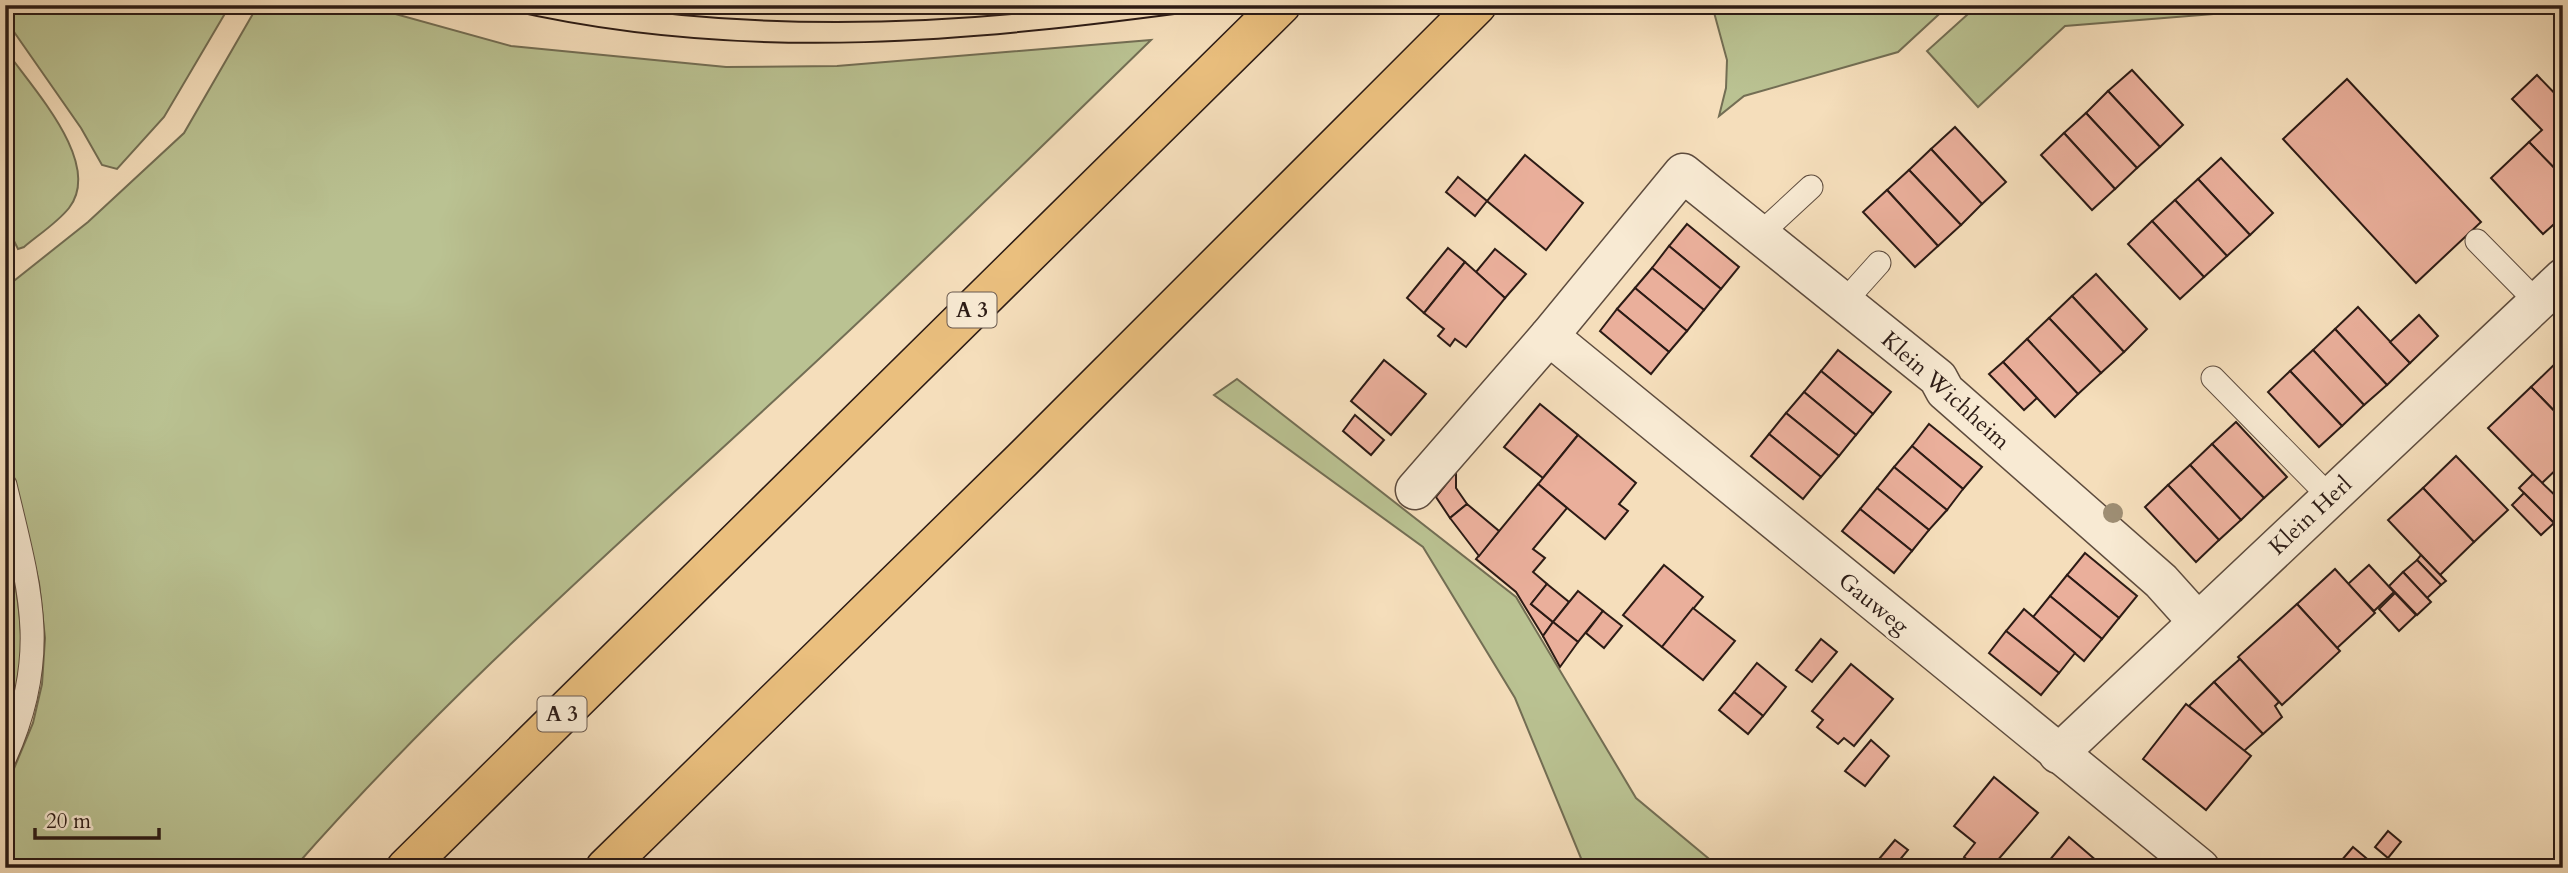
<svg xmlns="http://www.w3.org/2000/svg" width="2568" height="873" font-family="Cardo,serif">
<rect width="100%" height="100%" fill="#f5debb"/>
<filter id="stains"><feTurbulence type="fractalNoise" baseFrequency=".00286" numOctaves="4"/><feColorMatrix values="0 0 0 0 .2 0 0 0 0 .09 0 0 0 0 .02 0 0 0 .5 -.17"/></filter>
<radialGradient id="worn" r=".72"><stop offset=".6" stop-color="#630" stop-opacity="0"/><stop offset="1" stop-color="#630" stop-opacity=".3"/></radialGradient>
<!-- green -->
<g fill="#bac292" stroke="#736e54" stroke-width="2">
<path d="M5,5H230L164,117L117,169L102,165L81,128L5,19Z"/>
<path d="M258,5H363L511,46L726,67L837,66L1151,40C1028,160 905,280 779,396C613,549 443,698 294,868H5V790L33,723L42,684L45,638L39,583L5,442V288L88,222L184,133Z"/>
<path d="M1712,5H1949L1898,52L1744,96L1719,116L1726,88L1727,60Z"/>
<path d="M1978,5H2326L2065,26L1978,107L1927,51Z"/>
<path d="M5,49C31,87 104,163 69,208C57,223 38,235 24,247L18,249L5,223Z"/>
<path d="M1237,379L1516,597L1636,798L1720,868H1585L1515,698L1423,547L1214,395Z"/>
<path d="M5,530C17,592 35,668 5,727Z"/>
</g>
<!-- building -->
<g fill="#eaaf9b" stroke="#2c1b15" stroke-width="2">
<path d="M2132,70L2183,125L2160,147L2108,91Z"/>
<path d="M2537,75L2563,102V177L2529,142L2542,130L2512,99Z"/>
<path d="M2347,79L2481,222L2416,283L2283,139Z"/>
<path d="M2108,91L2160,147L2137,168L2086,113Z"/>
<path d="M2086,113L2137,168L2115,189L2064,133Z"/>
<path d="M1955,127L2006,182L1982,204L1931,149Z"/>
<path d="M2064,133L2115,189L2092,210L2041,155Z"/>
<path d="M2529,142L2563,177V216L2543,234L2491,178Z"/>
<path d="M1931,149L1982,204L1961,225L1909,170Z"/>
<path d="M1525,155L1583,203L1546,250L1487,201Z"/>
<path d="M2221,158L2273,213L2250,235L2198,179Z"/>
<path d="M1909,170L1961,225L1938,246L1887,190Z"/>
<path d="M1458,177L1487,201L1475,216L1446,192Z"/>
<path d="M2198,179L2250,235L2227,256L2175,200Z"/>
<path d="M1887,190L1938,246L1915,267L1863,212Z"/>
<path d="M2175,200L2227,256L2204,277L2152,221Z"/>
<path d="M2152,221L2204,277L2180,299L2128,244Z"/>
<path d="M1687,224L1739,267L1721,289L1669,246Z"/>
<path d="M1669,246L1721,289L1704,310L1652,268Z"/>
<path d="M1448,248L1465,262L1424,313L1407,298Z"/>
<path d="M1495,249L1526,274L1505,298L1476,272Z"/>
<path d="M1465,262L1505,298L1466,347L1455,339L1450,346L1438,336L1444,329L1424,313Z"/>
<path d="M1652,268L1704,310L1687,331L1635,288Z"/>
<path d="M2096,274L2147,329L2124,352L2072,296Z"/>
<path d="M1635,288L1687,331L1669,352L1617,309Z"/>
<path d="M2072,296L2124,352L2101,373L2049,318Z"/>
<path d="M2358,307L2410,363L2387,385L2335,329Z"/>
<path d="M1617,309L1669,352L1651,374L1600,331Z"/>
<path d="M2419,315L2438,336L2410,363L2390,342Z"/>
<path d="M2049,318L2101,373L2078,394L2027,339Z"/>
<path d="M2335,329L2387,385L2364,405L2313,350Z"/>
<path d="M2027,339L2078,394L2055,417L2003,362Z"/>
<path d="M1838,350L1891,392L1873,414L1821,371Z"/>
<path d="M2313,350L2364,405L2342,426L2290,371Z"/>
<path d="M2563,356V420L2531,387Z"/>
<path d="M1384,360L1426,394L1391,435L1351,401Z"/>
<path d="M2003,362L2037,398L2024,410L1989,374Z"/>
<path d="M1821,371L1873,414L1856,435L1804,392Z"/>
<path d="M2290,371L2342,426L2319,447L2268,392Z"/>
<path d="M2531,387L2563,420V463L2542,483L2488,428Z"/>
<path d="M1804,392L1856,435L1839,456L1786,413Z"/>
<path d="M1540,404L1578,435L1543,478L1504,447Z"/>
<path d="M1786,413L1839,456L1821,477L1769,434Z"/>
<path d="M1355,415L1384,440L1371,455L1343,431Z"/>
<path d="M2236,422L2287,477L2264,498L2212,444Z"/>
<path d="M1929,424L1982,467L1963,489L1912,446Z"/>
<path d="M1769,434L1821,477L1803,499L1751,456Z"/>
<path d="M1578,435L1636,483L1619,504L1628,511L1605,539L1538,484Z"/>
<path d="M2212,444L2264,498L2241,520L2190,465Z"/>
<path d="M1912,446L1963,489L1947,510L1894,467Z"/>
<path d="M2456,456L2508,510L2474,542L2423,488Z"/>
<path d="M2190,465L2241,520L2219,540L2168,485Z"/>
<path d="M1894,467L1947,510L1929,530L1877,488Z"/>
<path d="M1456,472V488L1467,504L1450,518L1436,497Z"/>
<path d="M2533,474L2563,503V514L2554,523L2519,488Z"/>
<path d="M1538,484L1567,508L1533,549L1545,558L1533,572L1547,584L1531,604L1553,622L1543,636L1516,592L1476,559Z"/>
<path d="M2168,485L2219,540L2196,562L2145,507Z"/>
<path d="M1877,488L1929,530L1912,551L1860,509Z"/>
<path d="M2423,488L2474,542L2440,575L2388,520Z"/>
<path d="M2524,493L2554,523L2541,535L2512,505Z"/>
<path d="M1467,504L1499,531L1479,556L1450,518Z"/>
<path d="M1860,509L1912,551L1894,573L1842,531Z"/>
<path d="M2085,553L2137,596L2119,618L2067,575Z"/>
<path d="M2421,555L2446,581L2441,585L2417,560Z"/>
<path d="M2417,560L2441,585L2427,598L2403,572Z"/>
<path d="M1664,565L1703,597L1662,647L1623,615Z"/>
<path d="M2369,565L2394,592L2374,611L2348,584Z"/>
<path d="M2335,569L2375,613L2337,648L2297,604Z"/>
<path d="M2403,572L2431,602L2417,615L2389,586Z"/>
<path d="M2067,575L2119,618L2102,639L2050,596Z"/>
<path d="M1547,584L1569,602L1553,622L1531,604Z"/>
<path d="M1578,591L1603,611L1578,642L1553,622Z"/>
<path d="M2395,593L2416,615L2399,631L2379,609Z"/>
<path d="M2050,596L2102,639L2084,661L2033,617Z"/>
<path d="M2297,604L2340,651L2282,705L2238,657Z"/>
<path d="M1693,608L1735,641L1703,680L1662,647Z"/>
<path d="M2024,609L2075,653L2059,673L2006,631Z"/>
<path d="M1603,611L1622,626L1604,648L1586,633Z"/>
<path d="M1553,622L1578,642L1560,667L1543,636Z"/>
<path d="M2006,631L2059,673L2041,695L1989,653Z"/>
<path d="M1821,639L1837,652L1812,682L1796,670Z"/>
<path d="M2240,659L2279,702L2275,706L2282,717L2263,734L2214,682Z"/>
<path d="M1757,663L1786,687L1763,716L1734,692Z"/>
<path d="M1851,664L1893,699L1854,746L1844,738L1838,744L1817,727L1823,720L1812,711Z"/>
<path d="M2214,682L2263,734L2244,751L2189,706Z"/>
<path d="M1734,692L1763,716L1748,734L1719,710Z"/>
<path d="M2186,704L2251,756L2206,810L2143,759Z"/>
<path d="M1871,740L1889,756L1865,786L1845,771Z"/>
<path d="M1994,777L2038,813L1991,868H1977L1964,857L1975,843L1954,826Z"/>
<path d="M2388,831L2401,842L2388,858L2375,847Z"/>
<path d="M2069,837L2105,868H2043Z"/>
<path d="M1895,840L1908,850L1893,868H1877L1874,865Z"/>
<path d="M2353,847L2378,868H2335Z"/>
</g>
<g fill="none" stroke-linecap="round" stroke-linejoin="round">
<defs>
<g id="lane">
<path d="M1762,237L1771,224L1811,187"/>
<path d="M2477,241L2537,302"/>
<path d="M1844,302L1879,263"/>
<path d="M2213,378L2330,497"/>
<path d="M5,485C30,589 51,655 5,757"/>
</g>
<g id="street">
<path d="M1549,336L2200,868"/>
<path d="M1415,490L1549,336L1683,173L1938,378L1945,391L2161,581L2197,621"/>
<path d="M2058,754L2563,278"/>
</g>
<g id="highway">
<path d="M406,868L1281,5"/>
<path d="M605,868L1022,460L1477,5"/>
</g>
</defs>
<!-- lane casing -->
<use href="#lane" stroke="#5e4c3e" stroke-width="25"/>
<!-- street casing -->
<use href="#street" stroke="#5e4c3e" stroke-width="41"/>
<!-- highway casing -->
<use href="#highway" stroke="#2c1b15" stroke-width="41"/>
<!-- lane -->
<use href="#lane" stroke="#f8ead3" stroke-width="23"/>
<!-- street -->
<use href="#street" stroke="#f8ead3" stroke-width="38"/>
<!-- highway -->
<use href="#highway" stroke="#eabf7e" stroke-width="38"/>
<!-- tram -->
<g stroke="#2c1b15" stroke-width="2">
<path d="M488,5C744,69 985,40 1242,5"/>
<path d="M600,5C765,30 930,26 1095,5"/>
</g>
</g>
<!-- trees -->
<circle fill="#9e8e74" cx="2113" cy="513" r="10"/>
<g text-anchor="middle" stroke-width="7" stroke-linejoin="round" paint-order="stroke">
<!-- shield labels -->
<g fill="#f8ead3" stroke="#69594e" stroke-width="2">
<rect x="947.5" y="292.5" width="49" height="35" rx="5"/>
<rect x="537.5" y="696.5" width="49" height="35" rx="5"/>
</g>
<g font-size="21" font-weight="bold" fill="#2c1b15">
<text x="972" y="317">A 3</text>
<text x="562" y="721">A 3</text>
</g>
<!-- street labels -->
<g font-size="23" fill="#2c1b15" stroke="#f8ead3">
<text transform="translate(1946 390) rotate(42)" y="8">Klein Wichheim</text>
<text transform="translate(2310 515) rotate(-43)" y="8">Klein Herl</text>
<text transform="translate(1874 603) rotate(39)" y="8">Gauweg</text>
</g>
</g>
<!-- margin -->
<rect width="2568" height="873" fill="none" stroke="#f5debb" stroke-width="28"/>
<rect x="7" y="7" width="2554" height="859" fill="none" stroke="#2c1b15" stroke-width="3.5"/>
<rect x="14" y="14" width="2540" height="845" fill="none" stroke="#2c1b15" stroke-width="2"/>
<!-- scale -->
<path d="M35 828v10h124v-10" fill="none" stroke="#2c1b15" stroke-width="3.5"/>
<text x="46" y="828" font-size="21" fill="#2c1b15" stroke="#f8ead3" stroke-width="5" paint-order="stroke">20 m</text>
<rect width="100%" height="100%" filter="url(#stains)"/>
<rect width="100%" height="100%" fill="url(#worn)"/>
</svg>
